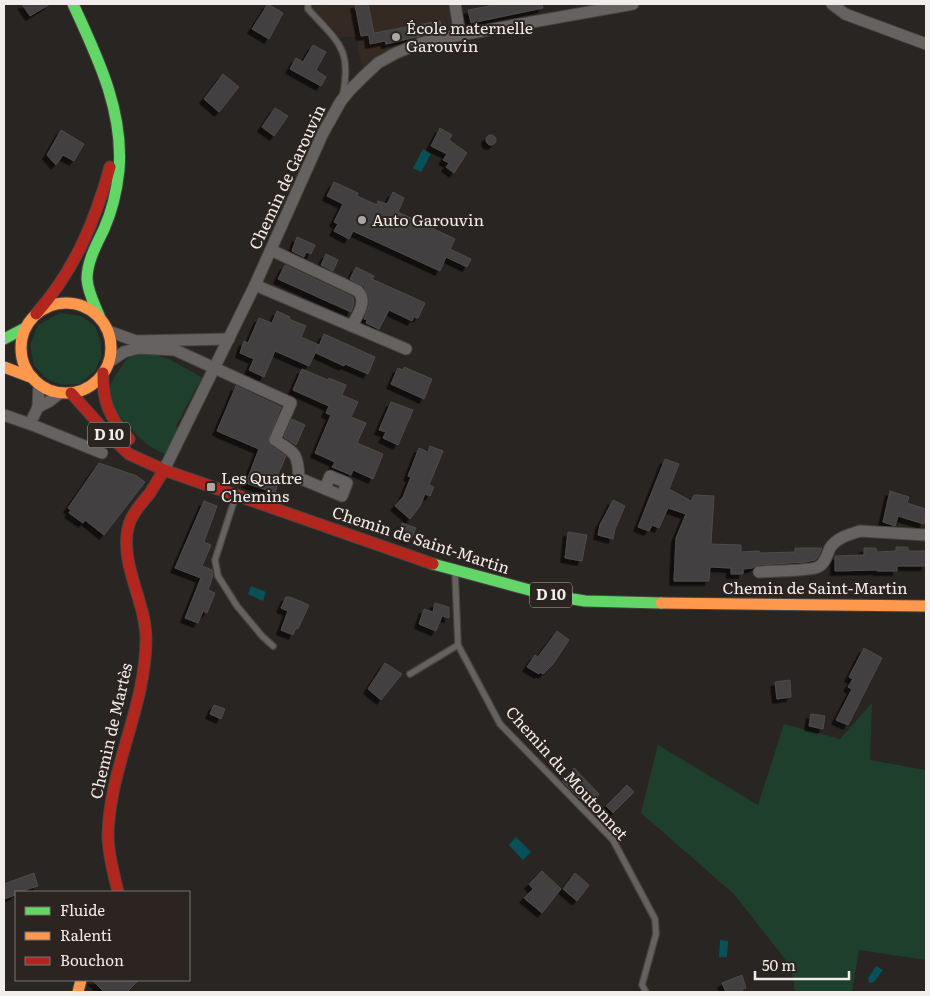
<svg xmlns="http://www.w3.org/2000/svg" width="930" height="996" font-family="Literata,serif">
<defs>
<filter id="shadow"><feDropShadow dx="-4.5" dy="4.5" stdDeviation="0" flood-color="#0009"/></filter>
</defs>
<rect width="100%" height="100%" fill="#292523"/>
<!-- built -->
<path fill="#352924" d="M329,4H450L453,21L447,32L440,36L395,47L381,55L362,69L356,36L341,38L311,7Z"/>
<!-- green -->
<g fill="#1e3f2c">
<path d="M60,313L81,316L95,326L101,343V357L95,371L79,384L63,385L48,380L34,366L30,345L38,325Z"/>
<path d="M148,353L169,359L203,378L200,381L176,426L179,428L167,455C161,452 153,449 147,444C136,435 108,407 108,393C109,386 114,377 118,372C126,358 131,354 148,353Z"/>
<path d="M872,703L870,760L926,770V960L859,950L852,992H795L791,967L734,894L641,813L658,745L758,805L784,724L840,739Z"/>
</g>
<!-- water -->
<g fill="#085158">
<path d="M423,149L431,154L421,172L413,168Z"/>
<path d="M251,586L266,592L263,601L248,594Z"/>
<path d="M516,837L531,852L523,860L509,845Z"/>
<path d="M720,940L728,941L727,957H719Z"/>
<path d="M876,966L883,970L874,982L869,983L868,978Z"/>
</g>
<!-- building -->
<g fill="#424040" stroke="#4d4a4b" filter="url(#shadow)">
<path d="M22,4H50L30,16Z"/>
<path d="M268,4L283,13L269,39L252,29Z"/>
<path d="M355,4H368L374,33L440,21L442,31L386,44L385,41L370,44L369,35L361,36Z"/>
<path d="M489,4H542L543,8L471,23L468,10L490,6Z"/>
<path d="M313,45L326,52L316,70L326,77L321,86L290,69L296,58L303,62Z"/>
<path d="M223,74L239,87L219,112L204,99Z"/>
<path d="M275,108L288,116L274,136L262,127Z"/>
<path d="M440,128L452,135L449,140L467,153L454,173L446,167L449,163L443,160L447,154L431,146Z"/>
<path d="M61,130L84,144L74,161L63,155L56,165L47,155Z"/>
<circle cx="491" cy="140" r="5"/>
<path d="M334,182L358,193L357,196L377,205L378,201L387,204L393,192L404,198L398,212L455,239L450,249L471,259L467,267L446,257L440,271L353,231L349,239L334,231L338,224L334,222L343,204L327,196Z"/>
<path d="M297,237L315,245L311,254L306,252L304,257L292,251Z"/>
<path d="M326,254L338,260L333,271L321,265Z"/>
<path d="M285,265L353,297L354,303L351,312L278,279Z"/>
<path d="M356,267L374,276L372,279L425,303L418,318L414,317L412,321L389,310L379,329L366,323L367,320L364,319L369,306V298L364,286L350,279Z"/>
<path d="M277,311L290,317L289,319L306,326L301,337L319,345L309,366L275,351L264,377L249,370L254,359L240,353L244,341L248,343L259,318L272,323Z"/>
<path d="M324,334L375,357L368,374L345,364L344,366L316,353Z"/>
<path d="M404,367L432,379L424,399L391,384L398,368L403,370Z"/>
<path d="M302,369L328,380L329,378L346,385L342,395L358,402L351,417L366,423L357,443L383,454L373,479L353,470L351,475L332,467L335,462L315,453L331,415L326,413L329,406L293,390Z"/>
<path d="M236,386L281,407L268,440L271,446L286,456L275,481L278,483L275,493L246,483L259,449L217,431Z"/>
<path d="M391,402L413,410L398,445L383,438L386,432L379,430Z"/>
<path d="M292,419L305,425L296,445L284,437Z"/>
<path d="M430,446L443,451L429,485L434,487L430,496L425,494L420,506L410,519L395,506L403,497L411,477L408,476L419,448L428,452Z"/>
<path d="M665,459L679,464L669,489L691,501L694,495L714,496L711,544L741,545V552L759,551L760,553L795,552V548H822L818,557L815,560L806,562L758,565L752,568L743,569V574H731V568L710,567L709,581H674L676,538L686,514L668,508L659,528L652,525L649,531L638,527Z"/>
<path d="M99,463L137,476L145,482L104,535L85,520L83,523L69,513L71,510L68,508Z"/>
<path d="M890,491L909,497L907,503L926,509L924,524L898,516L895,526L883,522Z"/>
<path d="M613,500L625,506L615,529L613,539L598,535L600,525Z"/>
<path d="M204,501L217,506L204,542L211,545L202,566L212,570L213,576L208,590L215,593L207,613L203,611L198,623L185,618L201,578L175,568Z"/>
<path d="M402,523L416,528L411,540L397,534Z"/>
<path d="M568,532L587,535L582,561L565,558Z"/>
<path d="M896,547H908V551H926V566H897V571H877V570L835,571V556L864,555V548H876L877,552L896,551Z"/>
<path d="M286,597H290L309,605L298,629L296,628L293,635L281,630L288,611L281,608Z"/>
<path d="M435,603L449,607V618L442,616L436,631L419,624L424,609L433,612Z"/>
<path d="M557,631L569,640L553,664L543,674L540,672L539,674L527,667L535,655L538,657Z"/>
<path d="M864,648L882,658L848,725L836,720L852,689L848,687L853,679L849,677Z"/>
<path d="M385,663L402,674L381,700L368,689Z"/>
<path d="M790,680L791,697L777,699L775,682Z"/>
<path d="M214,705L225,709L221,719L210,714Z"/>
<path d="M811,714L825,716L823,729L809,726Z"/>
<path d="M574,768L599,794L591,807L585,804L562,781Z"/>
<path d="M627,785L634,792L613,813L606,806Z"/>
<path d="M542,871L561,889L542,913L524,898L533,889L529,884Z"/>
<path d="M34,873L38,886L15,893V895L4,899V884Z"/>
<path d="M575,873L589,885L577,901L563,889Z"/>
<path d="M742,975L746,988L742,989L744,992H726L722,983Z"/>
<path d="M92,980H139L127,992H104Z"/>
</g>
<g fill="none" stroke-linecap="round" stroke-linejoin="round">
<defs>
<g id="lane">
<path d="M308,4V9C337,41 352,48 343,94"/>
<path d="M235,498L215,560L218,576L237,606L262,636L273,646"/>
<path d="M455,572L458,645L500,724L613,840L655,919L656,934L642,985L646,992"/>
<path d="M410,674L458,645"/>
</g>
<g id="street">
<path d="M455,4L460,35"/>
<path d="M832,4L845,14L926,44"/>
<path d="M271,250L358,291C368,302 357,315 352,326"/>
<path d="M255,285L406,349"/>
<path d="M108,331L136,341L229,339"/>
<path d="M109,362L124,352L138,348L175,350L291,403L275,440C295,453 298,453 299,478L342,496L347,483L330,476L325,489"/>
<path d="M39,384L38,407L50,401L60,393"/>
<path d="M38,407L30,424L102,453"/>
<path d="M4,415L30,424"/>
<path d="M164,470L255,285L323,133L341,101L349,91L364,76L378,63L396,53L421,43L460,35L633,4"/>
<path d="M759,572C769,571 811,571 818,567C825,564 827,555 830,548C836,538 850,534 860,531L926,535"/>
</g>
<g id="fast">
<path d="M73,4C97,56 124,111 119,170C117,189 112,211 104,229C97,244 87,261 87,279C88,293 95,305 100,318"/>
<path d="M4,339L25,328"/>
<path d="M433,564L548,595L585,601L661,603"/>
</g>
<g id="slow">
<circle cx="66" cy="348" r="45"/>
<path d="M4,367L33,378"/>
<path d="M661,603L926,606"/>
<path d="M78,992L81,980"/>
</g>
<g id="jam">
<path d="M36,314C74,271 95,222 110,167"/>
<path d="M103,373C102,401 110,419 129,439"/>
<path d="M71,393L107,433L129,454L164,470L433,564"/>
<path d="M118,892C114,874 108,855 108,836C109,768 146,707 146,639C146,602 120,565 128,528C131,514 142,503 150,493C155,485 159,478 164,470"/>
</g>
</defs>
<!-- lane casing -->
<use href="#lane" stroke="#464341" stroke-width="8"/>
<!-- street casing -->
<use href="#street" stroke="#464341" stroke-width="13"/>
<!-- fast casing -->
<use href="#fast" stroke="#464341" stroke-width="13"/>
<!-- slow casing -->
<use href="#slow" stroke="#464341" stroke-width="13"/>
<!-- jam casing -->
<use href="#jam" stroke="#464341" stroke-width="13"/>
<!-- lane -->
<use href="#lane" stroke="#656261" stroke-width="5.5"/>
<!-- street -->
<use href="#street" stroke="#656261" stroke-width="11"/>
<!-- fast -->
<use href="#fast" stroke="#63d668" stroke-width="11"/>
<!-- slow -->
<use href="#slow" stroke="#ff974d" stroke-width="11"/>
<!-- jam -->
<use href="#jam" stroke="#b3261e" stroke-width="11"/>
</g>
<!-- markers -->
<g fill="#aba7a5" stroke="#2b2421" stroke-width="2">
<circle cx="396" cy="37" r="5"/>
<circle cx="362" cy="220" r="5"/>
<rect x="206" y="482" width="10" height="10" rx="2.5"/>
</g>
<g text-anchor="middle" stroke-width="4" stroke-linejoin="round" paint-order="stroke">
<!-- shield labels -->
<g fill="#2b2421" stroke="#b6b1ae" stroke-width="1">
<rect x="88" y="422.5" width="42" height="25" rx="4"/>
<rect x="530" y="582.5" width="42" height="25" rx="4"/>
</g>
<g font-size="15" font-weight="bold" fill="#f1edeb">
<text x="109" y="440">D 10</text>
<text x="551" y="600">D 10</text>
</g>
<!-- poi labels -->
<g font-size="16" fill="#f1edeb" stroke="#2b2421" text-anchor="start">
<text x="406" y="34">École maternelle<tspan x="406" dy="18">Garouvin</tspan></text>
<text x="372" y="226">Auto Garouvin</text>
<text x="221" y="484">Les Quatre<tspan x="221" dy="18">Chemins</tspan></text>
</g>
<!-- street labels -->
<g font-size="16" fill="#f1edeb" stroke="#2b2421">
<text transform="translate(287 177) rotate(-65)" y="6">Chemin de Garouvin</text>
<text transform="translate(421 540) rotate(18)" y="6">Chemin de Saint-Martin</text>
<text x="815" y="594">Chemin de Saint-Martin</text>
<text transform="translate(111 731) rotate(-77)" y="6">Chemin de Martès</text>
<text transform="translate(567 773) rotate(48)" y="6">Chemin du Moutonnet</text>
</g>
</g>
<!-- border -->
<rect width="930" height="996" fill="none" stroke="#f1edeb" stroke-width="10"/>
<!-- legend -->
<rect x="15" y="891" width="175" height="90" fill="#2b2421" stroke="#7a7472"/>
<rect x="25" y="907" width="25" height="8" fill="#63d668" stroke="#7a7472"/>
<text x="60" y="916" font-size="15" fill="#f1edeb">Fluide</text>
<rect x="25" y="932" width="25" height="8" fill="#ff974d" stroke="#7a7472"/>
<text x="60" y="941" font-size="15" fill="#f1edeb">Ralenti</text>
<rect x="25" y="957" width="25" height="8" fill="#b3261e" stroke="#7a7472"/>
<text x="60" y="966" font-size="15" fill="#f1edeb">Bouchon</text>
<!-- scale -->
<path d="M755 971v8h94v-8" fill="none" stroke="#f1edeb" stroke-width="2.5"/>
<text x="762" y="971" font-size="15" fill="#f1edeb" stroke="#2b2421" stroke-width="4" paint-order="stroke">50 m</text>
</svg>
